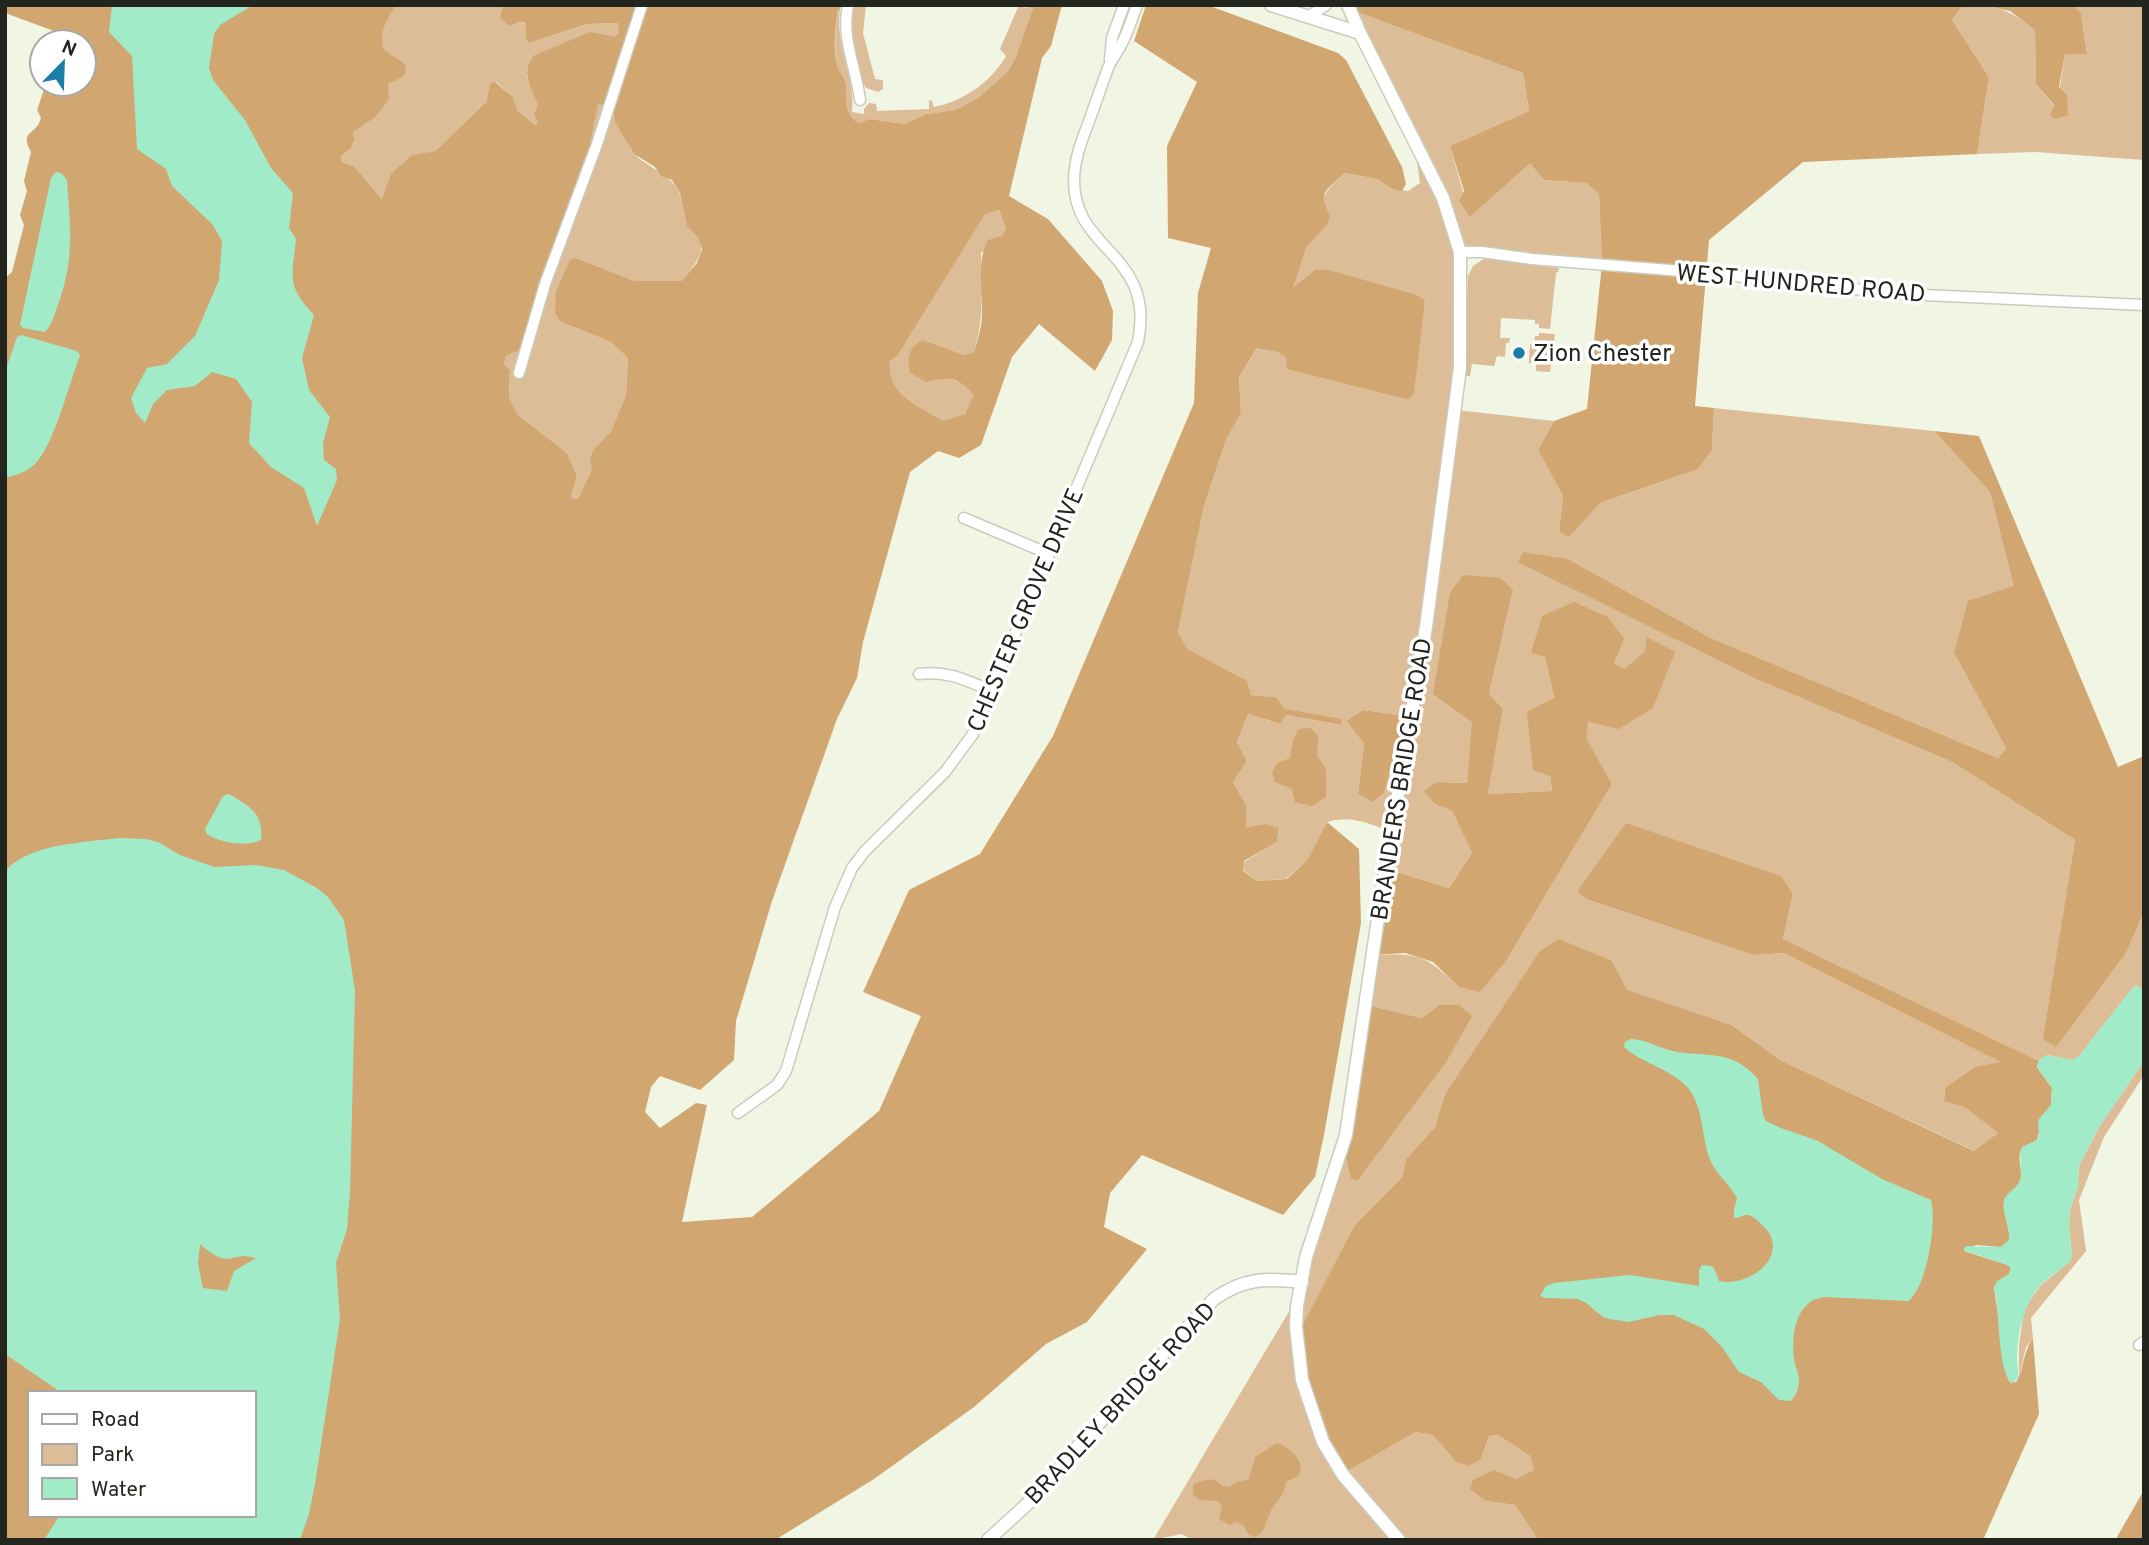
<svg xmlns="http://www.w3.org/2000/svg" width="2149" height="1545" font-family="Overpass,sans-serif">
<rect width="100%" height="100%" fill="#f0f5e4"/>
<!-- green -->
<g fill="#dcbd97">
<path d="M396,5H503L500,18L520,20L525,24L526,40L529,43L587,24L619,23V32L615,38L527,76L538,105V122L535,125L518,111L513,97L496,82L487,101L436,152L412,155L382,199L355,167L342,162L341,156L351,148L355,141L353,132L388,95V83L403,77L405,64L382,49C379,32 387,20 396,5Z"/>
<path d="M853,5H866L863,33L875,79L883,80V89L878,92L866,88C853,64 849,32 853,5Z"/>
<path d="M1019,5L1026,8L1027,5H1034L1015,59L1008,71L978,98L955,110L926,114L905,124L871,119L859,123C844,116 847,98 846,84C845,77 838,71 837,64C834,45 835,28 838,9H840C835,50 856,74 852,112L864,114V109L869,103L876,104L877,111L929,109V100L932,101L934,107C964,101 991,82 1006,56L1000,49Z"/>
<path d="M1963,5C1998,5 2008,9 2035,30L2036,84L2054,106L2055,119L2065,54L2087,53L2081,13L2073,5H2144V160L2035,152L1977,154L1989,77L1952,20Z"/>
<path d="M1351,10L1523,73L1529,111L1450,146L1470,217L1530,162L1544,180L1586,183L1599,194L1602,264L1460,251L1457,236Z"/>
<path d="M598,103L614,106C619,118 627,146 635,155C648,167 672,176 679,192C683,202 683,213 687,223C689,228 694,231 697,235C709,252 691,269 681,281H635L576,258L561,322L611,342L628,358L626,395L611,431L593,450L590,457L593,470L578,499H572L570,494L577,475L567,453L518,415L509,397L510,370L504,364L506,354L510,351C544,271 582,189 598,103Z"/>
<path d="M1417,162C1431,184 1444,208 1450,234C1457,264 1454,295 1454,325C1453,455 1425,587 1405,716L1363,710L1348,721L1364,744L1358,794L1373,802L1384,793L1395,755L1400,751L1387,830C1366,822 1348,815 1327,822L1307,860L1286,879L1257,881L1243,870L1244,862L1277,842L1279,829L1265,824L1246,827V805L1233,782L1247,761L1237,742L1248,714L1279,724L1286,715L1340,725L1285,709L1276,697L1251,695L1246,681L1186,649L1178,632L1204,506L1226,440L1241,413L1239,377L1258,347L1278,352L1286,358L1288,369L1407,400L1425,300L1415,294L1330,270L1292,289L1306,248L1326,226C1321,193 1321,196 1345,173L1377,179L1392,189L1408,191L1420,183Z"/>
<path d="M999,210L1006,229L1003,236L981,253C982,287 984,319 974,352L965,355L923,340L944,377L965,384L975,395L965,414L943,422C918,406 887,395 890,361L897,355L985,213Z"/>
<path d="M1485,258L1559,268L1558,272L1556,273L1550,329L1539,328V324H1535V320L1501,318L1500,338H1510L1509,343H1506L1505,357L1497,356L1494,366L1472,364L1470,376H1466L1463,374L1468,276L1473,266Z"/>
<path d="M1539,333L1555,334L1550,372L1536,371V364L1529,363L1530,344L1534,343L1535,336H1539Z"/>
<path d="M1714,408L1934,431L1990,492L2015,586L1954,653L2006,748L1998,758L1711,638L1568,559L1763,682L1952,762L2075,840L2044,1039L2055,1046L2126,953L2144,912V991L2136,985L2132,989L2079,1056L2073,1060L2047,1055L2039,1061L1783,939L1793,894L1577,892L1586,899L1753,955L1784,953L2003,1062L1945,1088L1944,1100L1965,1106L1998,1133L1975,1151L1780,1060L1732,1025L1626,990L1612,961L1444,1095L1435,1127L1406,1159L1402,1177L1355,1225L1323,1442L1399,1540H1193L1181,1534L1153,1540L1300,1293L1344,1150L1351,1179L1357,1181L1439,1005L1422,1018L1367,1005L1374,955C1420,953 1426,956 1459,987L1506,961L1612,784L1585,738L1590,721L1645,651L1626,670L1614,663L1545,657L1554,699L1550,776L1552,791L1488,794L1503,709L1489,694L1513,590L1473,722L1467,783L1437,782L1435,804L1452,811L1472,853L1449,888L1387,869L1456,410L1554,421L1538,450L1563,496L1559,532L1568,536L1600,503L1698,469L1712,450Z"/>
<path d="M2144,1061V1075L2104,1137L2079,1200L2086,1251L2031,1318L2033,1339L2026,1347L2019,1377V1346L2024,1309L2040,1286L2069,1262L2072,1256L2069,1227L2070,1210L2078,1186L2079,1166L2099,1127Z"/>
<path d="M1416,1432L1433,1435L1455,1461L1481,1459L1489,1436L1498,1435L1530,1456L1534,1470L1515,1479L1486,1501L1515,1505L1538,1540H1402L1344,1473Z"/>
</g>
<!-- forest -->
<g fill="#d2a670" fill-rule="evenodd">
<path d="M5,5H396C387,20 379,32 383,49L405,64L406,71L403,77L388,84L389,99L375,117L353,132L355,140L351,148L341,156L342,162L355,167L382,199L391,174L412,155L436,151L487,101L490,84L495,82L513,97L518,111L535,125L538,122L534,114L538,105C531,88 520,70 535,55L590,32L615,37L619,32L618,23L587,24L529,43L526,40L525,23L520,21L509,26L500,18L503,5H841L840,9H838C835,28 833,46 837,64C838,71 845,77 846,84C847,98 844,116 859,123L870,119L905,124L926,114L955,110L978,98L1008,71L1015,59L1034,5H1062L1051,46L1042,58L1009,196L1048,219L1102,281L1113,311L1112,340L1095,371L1039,324L1012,357L981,445L959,458L938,451L910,472L863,642L857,678L837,719L772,901L736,1021L734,1060L700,1090L660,1076L651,1087L645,1112L660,1128L696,1103L707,1105L682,1222L752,1217L879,1111L921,1016L863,992L909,890L980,854L1053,736L1194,403L1198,293L1211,248L1168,238L1167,146L1197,82L1134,41L1146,5H1207L1338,53L1346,60L1402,167L1406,184L1402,191L1392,189L1377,179L1345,173C1326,191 1317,191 1330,216L1326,226L1306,248L1293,288L1315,270H1330L1415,294L1425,300L1414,393L1408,400L1287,369L1286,358L1278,352L1257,348L1239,377L1241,413L1226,440L1204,506L1178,632L1187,649L1247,681L1251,695L1276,697L1285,709L1342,719L1341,725L1286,715L1280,724L1248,714L1237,742L1247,761L1233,782L1246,805V827L1265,824L1279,828L1277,842L1244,861L1243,871L1257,881L1287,879L1307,860L1327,822L1359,849L1361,923L1324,1135L1315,1177L1283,1215L1142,1155L1110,1193L1104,1227L1147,1249L1087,1322L1046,1344L974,1407L874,1479L775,1540H5V278L12,272L24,225L20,215L27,191L24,181L31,152C19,130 36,136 41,118L37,110L46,84H84V42H60L54,31L5,13ZM598,104L613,106L615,122L634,154L655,167L661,176L672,180L680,193L687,226L698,237L702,249L697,263L681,281H635L576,258L570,260L556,291L555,313L561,322L611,342L628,358L626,395L611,431L593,450L590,457L592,470L578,499H572L571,495L577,475L567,453L518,415L509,397L510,370L504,364L506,355L518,351L523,342L546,266L590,144ZM999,210L1006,229L1002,236L988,240C976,262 983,289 982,313C982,327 978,339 974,352L965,355L923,340C908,347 907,359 910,373L926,382C948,376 959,377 974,395L965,414L943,421C918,406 887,395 890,361L897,356L985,214ZM30,1393H254V1515H30Z"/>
<path d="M1349,5H1963L1952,20L1989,77L1977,154L1803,162L1709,240L1695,406L1714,408L1712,450L1698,469L1600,503L1569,537L1559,532L1563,496L1538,450L1554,421L1587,409L1602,264L1599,194L1586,183L1544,180L1530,163L1470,217L1459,201L1464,191L1450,146L1529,111L1523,73L1351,10Z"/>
<path d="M1984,5H2073L2081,13L2087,54H2065L2059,87L2067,95L2068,115L2055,119L2050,116L2054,105L2036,84L2035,30L2010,11Z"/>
<path d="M1934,431L1979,436L2118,767L2144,756V912L2126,953L2056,1047L2043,1039L2075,840L1952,762L1763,682L1518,562L1523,552L1568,559L1711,638L1998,758L2006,748L1954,653L1968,601L2014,586L1990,492Z"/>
<path d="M1463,575L1501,578L1513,590L1489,694L1503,709L1488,794L1552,791L1550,776L1533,770L1527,712L1554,698L1545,657L1531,653L1542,616L1574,602L1608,617L1624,639L1614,663L1625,669L1645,651L1647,637L1675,652L1653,708L1619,729L1589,722L1586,738L1612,784L1506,961L1480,992L1459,987L1433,962L1405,953L1374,955L1387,869L1449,888L1472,853L1452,811L1435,804L1424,791L1437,782L1467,783L1472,722L1433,694L1450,593Z"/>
<path d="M1363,710L1405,716L1400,751L1395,755L1384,793L1373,802L1358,794L1364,744L1347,721Z"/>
<path d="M1311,728L1318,736L1317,756L1326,769V797L1312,806L1295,802L1292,789L1275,782L1272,773L1277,763L1290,758L1293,740L1299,729Z"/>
<path d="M1626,823L1781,876L1793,894L1783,939L2039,1061L2037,1067L2052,1088L2051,1105L2044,1114L2037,1140C2031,1144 2022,1145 2020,1153C2018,1162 2023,1172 2020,1181C2017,1190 2005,1193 2004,1202C2002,1211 2010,1227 2010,1240L2001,1247L1976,1245L1964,1251L2008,1265L2011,1268L2009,1274L1994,1287L2006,1371L2009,1381L2016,1382C2025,1369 2022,1352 2033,1339L2039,1414L1983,1540H1538L1515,1505L1486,1501L1470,1489L1473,1480L1494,1470L1515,1479L1534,1470L1530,1456L1498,1435L1489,1436L1481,1459L1468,1466L1455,1461L1433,1435L1416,1432L1344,1473L1318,1427L1298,1334L1355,1225L1402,1177L1406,1159L1435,1127L1444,1096L1540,951L1559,939L1612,961L1627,990L1732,1025L1780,1060L1974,1151L1998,1133L1965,1107L1944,1101L1945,1088L1975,1067L2001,1062L1784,953L1753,955L1586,899L1577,892Z"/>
<path d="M1367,1005L1422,1018L1439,1005H1459L1472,1016L1446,1062L1357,1181L1351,1179L1344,1150Z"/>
<path d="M1277,1443C1287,1446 1305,1460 1300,1472C1298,1478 1291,1479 1286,1482C1284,1499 1276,1499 1270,1513C1265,1523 1266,1533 1254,1537L1248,1534L1243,1525L1235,1522L1230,1525L1219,1519L1222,1506L1218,1501L1199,1500L1193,1494V1485C1203,1480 1213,1475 1222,1486L1230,1487L1234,1483L1249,1479L1255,1457Z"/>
<path d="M2144,1490V1540H2117V1537Z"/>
</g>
<!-- water -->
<g fill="#a2ebc9" fill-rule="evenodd">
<path d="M112,5H253L220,25L214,34L209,68L213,80L245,120L271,168L293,193L289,228L296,239C292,278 286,285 314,315L302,358L309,390L330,417L323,443L324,460L336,469L337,480L317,526L304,488L271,467L249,443L252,402L236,379L212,372L195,386L167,390L153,404L145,423L136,413L131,398L147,368L167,364L195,336L219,280L222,241L213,225L172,186L166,169L137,149L132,56L109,32Z"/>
<path d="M56,172L61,173L67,180C70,227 75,255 59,302C55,312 53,324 45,332L23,328L20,325L51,178Z"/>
<path d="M21,335L77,351L80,355C70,382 55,439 39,459C31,470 18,476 5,477V372L17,337Z"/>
<path d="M229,794C249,806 264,813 261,840C247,847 220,843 207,834L205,829L223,796Z"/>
<path d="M119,838L146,839L158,842L180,855L214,867L256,865L284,870L317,888L328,897L344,920L355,991L350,1192L347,1229L336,1263L340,1319L315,1484L309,1514L300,1540H44L60,1515H254V1393H62L5,1354V872C25,844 87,842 119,838ZM200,1244C232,1272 227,1250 256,1258L234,1271L227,1291L203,1288L198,1264Z"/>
<path d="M2136,985L2144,991V1061L2099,1127L2079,1166L2078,1186L2070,1210L2069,1228L2072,1256L2070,1262C2060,1270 2048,1277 2039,1287C2020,1310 2014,1348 2019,1377L2011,1384C1996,1362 2001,1314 1994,1287L1997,1281L2009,1274L2011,1268L2007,1265L1963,1250L1966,1246L2001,1247L2009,1240C2010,1227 2002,1210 2004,1202C2005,1192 2017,1190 2020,1180C2023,1170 2018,1158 2022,1147L2037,1140L2039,1136L2038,1124L2039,1119L2051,1105L2052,1088C2046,1076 2026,1065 2047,1055L2073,1060L2079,1056L2125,997Z"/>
<path d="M1631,1039C1646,1039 1658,1048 1673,1051C1706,1058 1732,1048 1758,1079L1763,1115L1766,1121L1781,1128L1818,1141L1882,1179L1931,1200C1937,1222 1927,1288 1908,1301L1824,1297C1796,1300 1791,1335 1794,1359C1795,1366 1799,1373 1799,1381C1799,1388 1796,1395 1791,1401L1779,1400L1761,1382L1739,1372L1722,1347L1704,1329L1674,1315H1659L1629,1322L1610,1319L1603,1317L1586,1303L1578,1299L1545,1298L1540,1296L1546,1286L1554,1283L1630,1275L1699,1286V1270L1702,1265L1711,1266L1714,1268L1719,1281C1742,1287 1779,1266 1772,1240C1771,1233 1764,1227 1759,1222C1756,1219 1750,1214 1745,1215C1741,1216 1738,1218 1734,1218V1209L1737,1198C1729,1183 1715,1174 1709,1157C1702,1136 1703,1108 1689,1089C1672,1069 1643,1064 1624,1047L1625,1042Z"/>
</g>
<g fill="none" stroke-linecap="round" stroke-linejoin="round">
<defs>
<g id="minor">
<path d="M848,5C841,39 856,67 860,100"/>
<path d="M1308,17L1326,5"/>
<path d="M1110,59L1112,38L1124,5"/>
<path d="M1460,252H1482L1532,259L1707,273L1901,294L2144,305"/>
<path d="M519,373L545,284L597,144L642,5"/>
<path d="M964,518L1049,554"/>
<path d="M919,674C946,670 966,680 992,691"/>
<path d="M738,1113L777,1085L786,1071L835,907L852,868L865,851L945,772L973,734L1138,342C1156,253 1074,252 1074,181C1074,161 1081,142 1088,124C1095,105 1101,87 1108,68C1111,60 1117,53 1121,45C1128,33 1132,18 1137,5"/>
<path d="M2139,1345L2144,1342"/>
</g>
<g id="tertiary">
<path d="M1271,5L1360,33"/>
<path d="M1348,5L1360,33L1443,198L1460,252V368L1426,627L1385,871L1346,1135L1306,1257L1297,1306L1296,1327L1302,1380L1323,1442L1343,1475L1399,1540"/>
<path d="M988,1540L1037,1495L1087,1436L1214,1299C1244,1278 1265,1278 1302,1282"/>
</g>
</defs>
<!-- minor casing -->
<use href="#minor" stroke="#c9ccbc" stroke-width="13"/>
<!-- tertiary casing -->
<use href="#tertiary" stroke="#c9ccbc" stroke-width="15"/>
<!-- minor -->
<use href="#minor" stroke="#fff" stroke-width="10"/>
<!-- tertiary -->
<use href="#tertiary" stroke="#fff" stroke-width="12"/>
</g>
<!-- markers -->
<circle fill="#1a7ea9" stroke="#fff" stroke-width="2.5" cx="1519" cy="353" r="7"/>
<g text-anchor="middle" stroke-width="7" stroke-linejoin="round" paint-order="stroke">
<!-- street labels -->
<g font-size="24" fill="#23251f" stroke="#fff">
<text transform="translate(1801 283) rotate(5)" y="8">WEST HUNDRED ROAD</text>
<text transform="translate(1025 610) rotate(-67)" y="8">CHESTER GROVE DRIVE</text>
<text transform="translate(1401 779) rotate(-81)" y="8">BRANDERS BRIDGE ROAD</text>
<text transform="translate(1120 1403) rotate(-47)" y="8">BRADLEY BRIDGE ROAD</text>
</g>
<!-- poi labels -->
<g font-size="24" fill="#23251f" stroke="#fff" text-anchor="start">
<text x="1533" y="361">Zion Chester</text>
</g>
</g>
<!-- border -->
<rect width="2149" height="1545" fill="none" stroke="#23251f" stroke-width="14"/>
<!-- legend -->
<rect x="28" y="1391" width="228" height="126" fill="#ffffff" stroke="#a7a8a5" stroke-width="2"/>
<rect x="42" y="1414" width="35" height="10" fill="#ffffff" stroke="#a7a8a5" stroke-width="2"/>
<text x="91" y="1426" font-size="21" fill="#23251f">Road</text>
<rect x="42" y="1444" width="35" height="21" fill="#dcbd97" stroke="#a7a8a5" stroke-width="2"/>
<text x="91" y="1461" font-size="21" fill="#23251f">Park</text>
<rect x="42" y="1478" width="35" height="21" fill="#a2ebc9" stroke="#a7a8a5" stroke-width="2"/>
<text x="91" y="1496" font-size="21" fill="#23251f">Water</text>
<!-- north arrow -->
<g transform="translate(63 63) rotate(23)"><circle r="33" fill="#ffffff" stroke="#a7a8a5" stroke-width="2"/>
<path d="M0-5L12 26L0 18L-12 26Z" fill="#1a7ea9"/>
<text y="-10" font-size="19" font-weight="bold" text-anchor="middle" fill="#23251f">N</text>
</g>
</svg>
